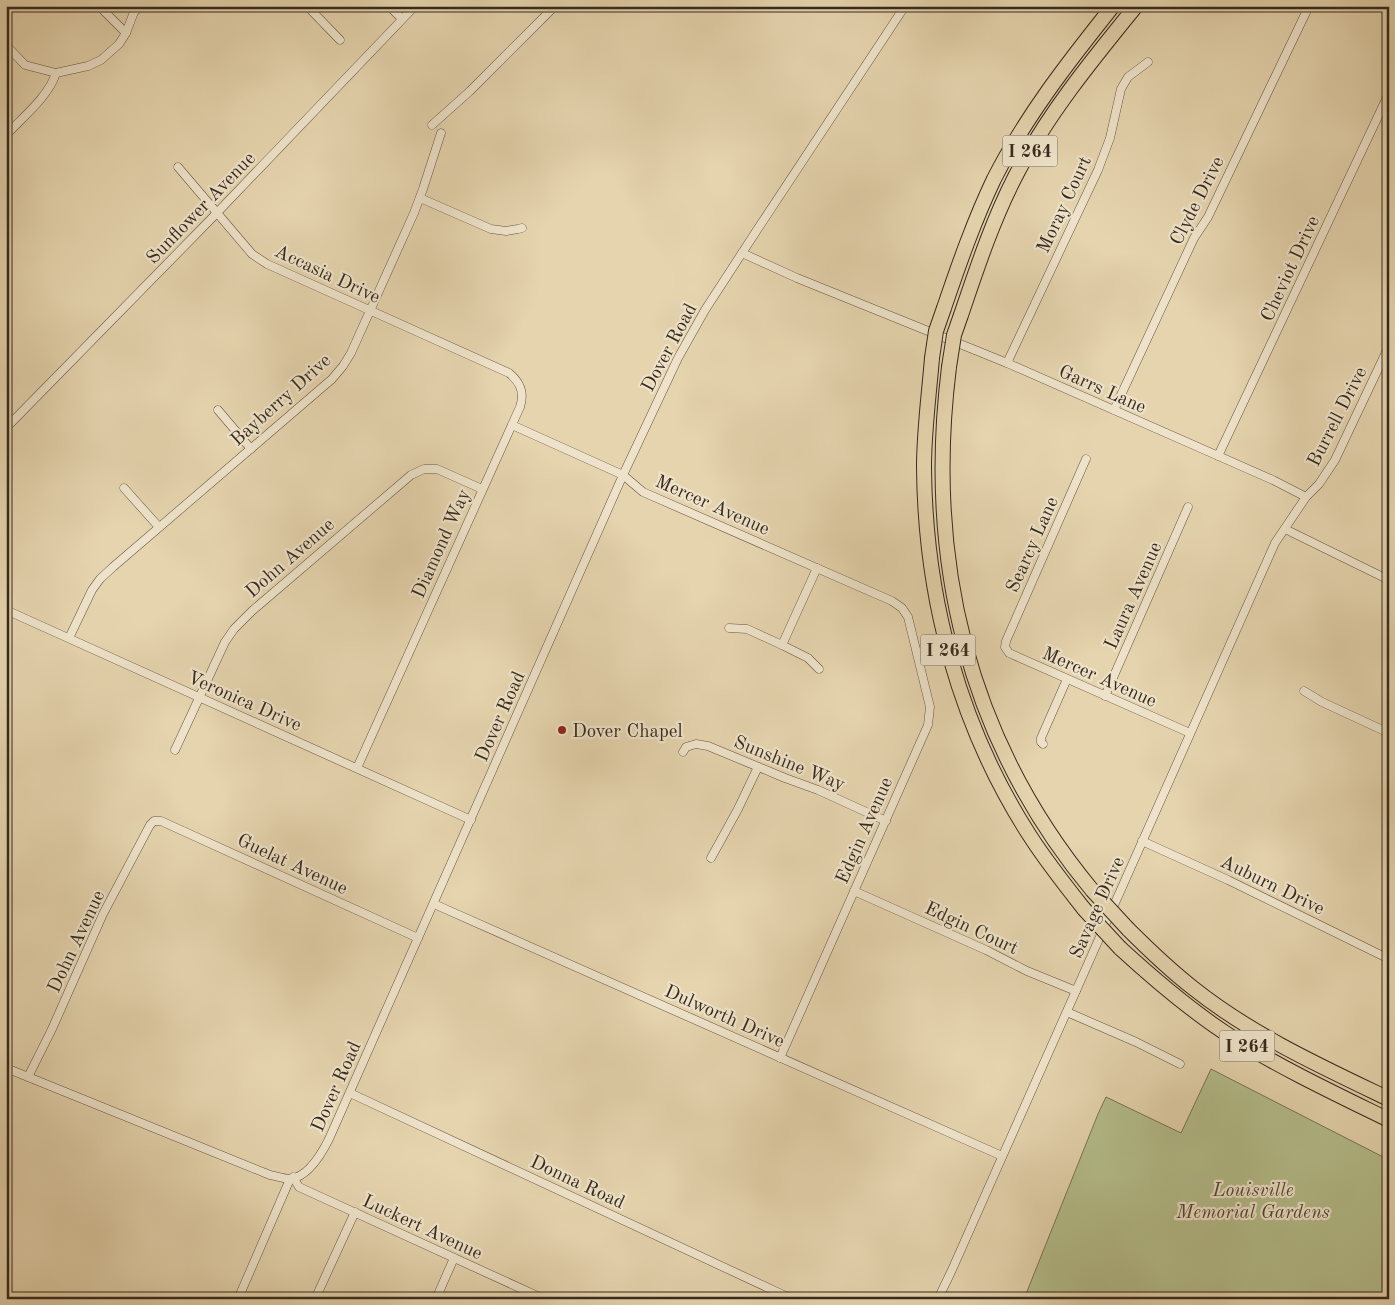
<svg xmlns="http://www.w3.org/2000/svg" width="1395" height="1305" font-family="'Old Standard TT',serif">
<rect width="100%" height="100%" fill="#e5d4ae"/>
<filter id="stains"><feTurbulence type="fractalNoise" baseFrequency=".004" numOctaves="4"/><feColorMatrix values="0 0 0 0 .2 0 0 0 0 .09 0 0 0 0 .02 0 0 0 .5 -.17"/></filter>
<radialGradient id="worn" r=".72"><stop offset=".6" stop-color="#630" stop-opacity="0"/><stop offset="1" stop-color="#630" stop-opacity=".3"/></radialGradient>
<!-- green -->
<path fill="#b4bd8b" stroke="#767454" d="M1211,1069L1389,1160V1299H1024L1098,1114L1106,1097L1181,1133Z"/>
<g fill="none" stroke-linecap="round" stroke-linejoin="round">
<defs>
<g id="minor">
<path d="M99,6L126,33"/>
<path d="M307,6L340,40"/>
<path d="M389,6L402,19"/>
<path d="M6,45L25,65L56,73L88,66L101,60L119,44L126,33L134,12L141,6"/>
<path d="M432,125L470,91L555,6"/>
<path d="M6,135C23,117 49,96 56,73"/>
<path d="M178,167L252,254L267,264L509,373C520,382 525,392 520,407L357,768"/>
<path d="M420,198L491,229L506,231L518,229L522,228"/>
<path d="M742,253L797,278L1007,363L1273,480L1306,497"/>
<path d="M1007,363L1098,170L1110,138L1121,89L1128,77L1148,62"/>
<path d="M218,410L251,449"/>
<path d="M1114,410L1194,238L1208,217L1309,6"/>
<path d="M512,425L623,475L643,492L892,601L902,608L908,617L930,707L928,725L780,1058"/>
<path d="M6,428L212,218L415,6"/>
<path d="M1218,456L1389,93"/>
<path d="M1086,459L1006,641L1005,647L1009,653L1190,733"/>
<path d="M124,488L159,527"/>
<path d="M1285,529L1389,580"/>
<path d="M6,610L471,820"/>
<path d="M729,628L747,629L782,645L808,658L819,669"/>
<path d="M69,638L92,590L100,579L113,567L332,379L343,366L351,353L414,213L423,189L441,133"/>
<path d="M782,645L817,568"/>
<path d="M1304,691L1322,702L1389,733"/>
<path d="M1105,696L1188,507"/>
<path d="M1043,744L1041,742V738L1067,679"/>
<path d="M175,750L225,642L234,629L252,611L411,475L424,469H437L482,489"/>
<path d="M683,752L686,747L696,744L708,746L785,778L818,790L886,821"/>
<path d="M1142,841L1228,880L1389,959"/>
<path d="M711,858L738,809L758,767"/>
<path d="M854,891L986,950L1027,971L1076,991"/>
<path d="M434,904L1002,1156"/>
<path d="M1067,1012L1136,1042L1180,1064"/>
<path d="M6,1068L270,1175C276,1176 284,1179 290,1179C308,1177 322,1153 329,1139L623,475L678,358L705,310L757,230L905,6"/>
<path d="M28,1077L52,1029L103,914L150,825L154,821H161L418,938"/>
<path d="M350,1093L792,1299"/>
<path d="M293,1177L299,1187L544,1299"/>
<path d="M238,1299L290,1179"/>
<path d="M315,1299L355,1212"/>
<path d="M436,1299L454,1258"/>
<path d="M938,1299L951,1272L1275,543L1306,497L1319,484L1335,460L1389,346"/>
</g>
<g id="motorway">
<path d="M944,308C959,264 974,221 994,179C1026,116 1069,61 1113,6"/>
<path d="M961,315C977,268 992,222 1015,177C1047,115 1092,60 1136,6"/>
<path d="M932,358C929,395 924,431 924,467C925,598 959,726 1030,836C1046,861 1065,885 1084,909"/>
<path d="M949,367C925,559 967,739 1092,890"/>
<path d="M1128,929C1149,950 1170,970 1193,988C1252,1035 1322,1067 1389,1099"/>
<path d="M1120,948C1156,981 1192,1012 1233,1038C1283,1069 1336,1094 1389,1120"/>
</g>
</defs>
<!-- minor casing -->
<use href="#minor" stroke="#625441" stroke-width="9"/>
<!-- motorway casing -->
<use href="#motorway" stroke="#372a1d" stroke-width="16"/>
<!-- minor -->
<use href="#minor" stroke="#eee3ca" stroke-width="8"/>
<!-- motorway -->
<use href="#motorway" stroke="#e5d4ae" stroke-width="14"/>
<defs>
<g id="motorway-bridge">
<path d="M932,358L936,331L944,308"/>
<path d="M949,367L954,335L961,315"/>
<path d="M1092,890L1128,929"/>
<path d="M1084,909L1120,948"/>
</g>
</defs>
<!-- motorway-bridge casing -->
<use href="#motorway-bridge" stroke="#372a1d" stroke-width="16" stroke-linecap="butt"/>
<!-- motorway-bridge -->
<use href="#motorway-bridge" stroke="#e5d4ae" stroke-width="14"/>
</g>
<!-- markers -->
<circle fill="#8f2418" stroke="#eee3ca" stroke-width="2" cx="562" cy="730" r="5"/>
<g text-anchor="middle" stroke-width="4.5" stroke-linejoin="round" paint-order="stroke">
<!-- shield labels -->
<g fill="#eee3ca" stroke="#6e6251" stroke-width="1">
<rect x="1002.5" y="135.5" width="55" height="31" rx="4"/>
<rect x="920.5" y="634.5" width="55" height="31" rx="4"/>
<rect x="1219.5" y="1030.5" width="55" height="31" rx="4"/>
</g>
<g font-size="18" font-weight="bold" fill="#372a1d">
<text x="1030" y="157">I 264</text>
<text x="948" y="656">I 264</text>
<text x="1247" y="1052">I 264</text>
</g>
<!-- street labels -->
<g font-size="19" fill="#372a1d" stroke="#eee3ca">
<text transform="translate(1196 200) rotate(-63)" y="7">Clyde Drive</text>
<text transform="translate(1063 204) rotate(-65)" y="7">Moray Court</text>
<text transform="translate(200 207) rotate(-46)" y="7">Sunflower Avenue</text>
<text transform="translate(1289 268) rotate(-65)" y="7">Cheviot Drive</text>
<text transform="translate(328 273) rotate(25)" y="7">Accasia Drive</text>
<text transform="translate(668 347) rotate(-62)" y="7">Dover Road</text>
<text transform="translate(1103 388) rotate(24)" y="7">Garrs Lane</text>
<text transform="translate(280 399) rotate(-42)" y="7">Bayberry Drive</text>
<text transform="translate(1336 416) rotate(-63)" y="7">Burrell Drive</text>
<text transform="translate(713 504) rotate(24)" y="7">Mercer Avenue</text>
<text transform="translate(440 543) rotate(-66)" y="7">Diamond Way</text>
<text transform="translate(1031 544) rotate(-66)" y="7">Searcy Lane</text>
<text transform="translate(289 557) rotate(-41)" y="7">Dohn Avenue</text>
<text transform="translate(1132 595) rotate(-66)" y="7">Laura Avenue</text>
<text transform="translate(1100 676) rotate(24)" y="7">Mercer Avenue</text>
<text transform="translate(245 700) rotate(24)" y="7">Veronica Drive</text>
<text transform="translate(499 716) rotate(-66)" y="7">Dover Road</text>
<text transform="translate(790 762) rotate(22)" y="7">Sunshine Way</text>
<text transform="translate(863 830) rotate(-66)" y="7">Edgin Avenue</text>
<text transform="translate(293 863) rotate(25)" y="7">Guelat Avenue</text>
<text transform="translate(1273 884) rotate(26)" y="7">Auburn Drive</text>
<text transform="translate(1096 907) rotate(-66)" y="7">Savage Drive</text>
<text transform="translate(972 927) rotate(25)" y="7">Edgin Court</text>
<text transform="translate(75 941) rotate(-65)" y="7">Dohn Avenue</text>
<text transform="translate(725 1015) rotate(24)" y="7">Dulworth Drive</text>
<text transform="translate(335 1086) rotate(-66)" y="7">Dover Road</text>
<text transform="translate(578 1181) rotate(25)" y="7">Donna Road</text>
<text transform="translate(423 1226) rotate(25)" y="7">Luckert Avenue</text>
</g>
<!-- poi labels -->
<g font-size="19" fill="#372a1d" stroke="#eee3ca" text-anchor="start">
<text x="572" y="737">Dover Chapel</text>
</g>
<!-- park labels -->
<g font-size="19" font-style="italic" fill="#504733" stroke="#eee3ca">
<text x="1253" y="1196">Louisville<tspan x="1253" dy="22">Memorial Gardens</tspan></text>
</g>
</g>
<!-- margin -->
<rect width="1395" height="1305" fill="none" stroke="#e5d4ae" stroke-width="25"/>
<rect x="8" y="8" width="1380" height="1290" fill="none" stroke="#372a1d" stroke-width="2.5"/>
<rect x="12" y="12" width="1370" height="1280" fill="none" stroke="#372a1d"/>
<rect width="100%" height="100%" filter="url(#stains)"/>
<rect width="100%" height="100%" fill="url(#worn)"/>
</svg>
